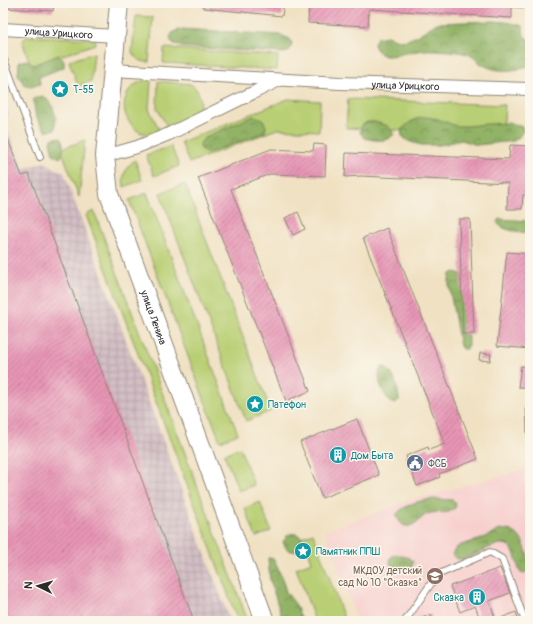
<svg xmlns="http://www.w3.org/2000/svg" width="533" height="624" font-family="Pangolin,sans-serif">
<defs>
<pattern id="industrial-grid" width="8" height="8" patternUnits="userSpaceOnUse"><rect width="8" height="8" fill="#d2bec4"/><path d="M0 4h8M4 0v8" fill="none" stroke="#b4a3a9"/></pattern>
<pattern id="forest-crowns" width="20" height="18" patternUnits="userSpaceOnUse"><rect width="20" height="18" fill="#92b266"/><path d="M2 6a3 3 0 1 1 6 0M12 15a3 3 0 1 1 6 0" fill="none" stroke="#779154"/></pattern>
<pattern id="building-hatch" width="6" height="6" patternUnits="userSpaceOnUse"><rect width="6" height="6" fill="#e795b5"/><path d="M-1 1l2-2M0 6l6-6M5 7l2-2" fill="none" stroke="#bb7a93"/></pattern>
</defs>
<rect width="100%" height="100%" fill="#fbf7ec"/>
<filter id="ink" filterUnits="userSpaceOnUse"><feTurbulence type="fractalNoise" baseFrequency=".025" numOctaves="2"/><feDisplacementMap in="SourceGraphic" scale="8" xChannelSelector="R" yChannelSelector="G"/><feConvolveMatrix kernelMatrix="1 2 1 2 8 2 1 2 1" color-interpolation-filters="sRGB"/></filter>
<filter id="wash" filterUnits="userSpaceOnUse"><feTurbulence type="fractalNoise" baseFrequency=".012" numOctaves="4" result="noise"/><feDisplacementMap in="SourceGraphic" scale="16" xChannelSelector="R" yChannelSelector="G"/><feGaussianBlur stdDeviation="0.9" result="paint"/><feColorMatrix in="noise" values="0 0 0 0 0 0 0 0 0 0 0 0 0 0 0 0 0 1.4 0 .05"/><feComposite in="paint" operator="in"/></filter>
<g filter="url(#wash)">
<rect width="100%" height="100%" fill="#f0e1c2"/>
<!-- built -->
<path fill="#f7d0ce" d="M530,468V621H357L325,531L404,502Z"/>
<!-- industrial -->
<g fill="url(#industrial-grid)">
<path d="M3,98L9,115L3,118Z"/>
<path d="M3,119L23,169L44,162L64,173L230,621H3Z"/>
</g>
<!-- grass -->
<g fill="#b9cf74" stroke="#727d50">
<path d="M136,16L153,17L149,62C141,62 136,60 132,52Z"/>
<path d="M27,36L95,39V44L31,66L22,41Z"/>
<path d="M164,48L278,56L277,70L163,63Z"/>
<path d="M94,53L91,81L78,86L69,61Z"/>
<path d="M145,80L151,81L149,109L161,133C155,133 148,134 142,133C138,132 134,128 132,125C122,115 122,99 131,88C135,84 140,82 145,80Z"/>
<path d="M158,81L190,84C196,87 199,92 200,99C201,104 200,110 197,114C192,119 175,126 169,130L157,108Z"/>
<path d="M288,99L320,101L319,131L277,129L189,163L181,142Z"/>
<path d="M348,99L505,105L503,135L346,128Z"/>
<path d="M85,140L79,197L61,149Z"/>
<path d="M171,146L179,166L154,176L146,155Z"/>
<path d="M135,160L142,180L124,187C122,176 125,167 135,160Z"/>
<path d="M185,184L271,411L246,421L160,193Z"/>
<path d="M147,193L238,434L220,441L129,200Z"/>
<path d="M94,211L248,621H238L86,215Z"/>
<path d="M240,448L254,485L239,491L224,454Z"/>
<path d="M260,502L271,531L256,537L245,508Z"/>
<path d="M313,533L345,621H315L296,568L312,562L306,544L290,550L287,543Z"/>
</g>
<!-- forest -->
<g fill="url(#forest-crowns)" stroke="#5e6e48">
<path d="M494,21L507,22L523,26C523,34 523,36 530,40V65C514,72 495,73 480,63C476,60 473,56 468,54C458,51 445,51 435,50C423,49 412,52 401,54C397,55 391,56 386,56C381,55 374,49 374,43C375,41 376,40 377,38L387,36L401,41L407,40L415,37L437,23Z"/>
<path d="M182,29L281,35L290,39C293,44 292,47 288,52L282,53L183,47C174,44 166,42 173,32Z"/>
<path d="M59,55L64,60V67L39,77L40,84L31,87L25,86L18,75L19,62L27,60L33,65Z"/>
<path d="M43,96L51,103L56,117L55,129L46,132L36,117L33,99Z"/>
<path d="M254,116L263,119L266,127L265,132L208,153L201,149L200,144L205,137Z"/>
<path d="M426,117L438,119L456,126H467L487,124L511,123L522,127L523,131L519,137L514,141L477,145L462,140L440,145H422L414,143L408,141L402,136L401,130C410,122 414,118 426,117Z"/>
<path d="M367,122H375L388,126L394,134C386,144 374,140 364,138L360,132L361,126Z"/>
<path d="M55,137L61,138C64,145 65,151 60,158L53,154L50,141Z"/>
<path d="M499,219L530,221V233C521,232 501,231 497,222Z"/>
<path d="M455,272L461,274L467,289L468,346L467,349H462L460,346L449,286V280L450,274Z"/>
<path d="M384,367C395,373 398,388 399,400L395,403H391C384,395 375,379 381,368Z"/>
<path d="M436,499L452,500L455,502L456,506C451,516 440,511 430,513C421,515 413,531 403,525C399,522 398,519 396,515C405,503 422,500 436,499Z"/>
<path d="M500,530C505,529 510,530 515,533C523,537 532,561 528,570C527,572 526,573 524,574L521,573C516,565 517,554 510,547C497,533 462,573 452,554L456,548L461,545L479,540Z"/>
<path d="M290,534C303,532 306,544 296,551C288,552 285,548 283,542L287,536Z"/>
<path d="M398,555L410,558L413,562L412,567C404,569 399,569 391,566L390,560L392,556Z"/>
<path d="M268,558H273L282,578L286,592L296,605L302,621H283L270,580Z"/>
</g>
<g id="blocks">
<!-- building -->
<g fill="url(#building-hatch)">
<path d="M3,3H54L53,11L3,8Z"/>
<path d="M65,3H95V6L64,4Z"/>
<path d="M203,3H284L282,16L203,8Z"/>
<path d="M309,3H530V8L512,7V18L369,9L368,26L308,23Z"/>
<path d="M3,126L22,176L29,174L194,621H3Z"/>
<path d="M314,144L326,145L325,176L270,174L231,189L310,391L286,401L198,178L271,149L313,151Z"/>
<path d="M510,145L530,146V195H523L522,209H507L508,183L361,176L345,177L346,153L509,159Z"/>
<path d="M298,212L305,229L293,235L285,218Z"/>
<path d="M459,219H470L474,334H463Z"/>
<path d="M387,228L478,459L439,474L440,477L417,486L406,456L428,447L429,450L445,444L363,238Z"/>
<path d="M507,252L530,254V349L497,346Z"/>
<path d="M480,353L491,354L490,361L479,360Z"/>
<path d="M521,366L530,367V388L518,387Z"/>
<path d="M530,406V433H527L526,407Z"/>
<path d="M357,419L379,475L322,498L300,442Z"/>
<path d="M500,568L510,593L489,601L496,620L516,612L519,621H481L475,606L460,612L450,586Z"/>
<path d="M431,614L433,621H414Z"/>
</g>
</g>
</g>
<g filter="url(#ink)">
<use href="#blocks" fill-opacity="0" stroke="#8e8676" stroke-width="1"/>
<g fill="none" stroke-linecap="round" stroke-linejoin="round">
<defs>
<g id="lane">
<path d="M3,57L40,157"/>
<path d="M405,621L437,575L490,552L502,559L525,621"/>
</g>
<g id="street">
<path id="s1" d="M3,29L115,36"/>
<path id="s2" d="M112,70L340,83L530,89"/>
<path d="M105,156L137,147L169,134L279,80"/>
</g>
<g id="secondary">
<path id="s3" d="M119,3L105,156L109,194L265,621"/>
</g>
</defs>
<!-- lane casing -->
<use href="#lane" stroke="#8e8676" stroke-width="8"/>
<!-- street casing -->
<use href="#street" stroke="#8e8676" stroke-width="14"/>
<!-- secondary casing -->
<use href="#secondary" stroke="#8e8676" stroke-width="20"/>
<!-- lane -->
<use href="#lane" stroke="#fff" stroke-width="6"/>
<!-- street -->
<use href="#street" stroke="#fff" stroke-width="12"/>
<!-- secondary -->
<use href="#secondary" stroke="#fff" stroke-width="18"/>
</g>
</g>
<!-- icons -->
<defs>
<symbol id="sight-disc" viewBox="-11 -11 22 22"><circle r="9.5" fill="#0f9aa8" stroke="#fbf7ec"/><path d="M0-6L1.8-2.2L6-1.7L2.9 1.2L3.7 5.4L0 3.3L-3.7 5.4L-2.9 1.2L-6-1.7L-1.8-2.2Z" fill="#fff"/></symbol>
<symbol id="building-disc" viewBox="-11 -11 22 22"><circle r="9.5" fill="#0f9aa8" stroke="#fbf7ec"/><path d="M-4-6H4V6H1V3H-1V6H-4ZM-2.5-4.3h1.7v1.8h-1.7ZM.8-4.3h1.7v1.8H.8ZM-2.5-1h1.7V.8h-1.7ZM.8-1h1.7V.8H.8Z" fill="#fff"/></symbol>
<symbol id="civic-disc" viewBox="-11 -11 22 22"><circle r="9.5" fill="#5c6f8a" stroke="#fbf7ec"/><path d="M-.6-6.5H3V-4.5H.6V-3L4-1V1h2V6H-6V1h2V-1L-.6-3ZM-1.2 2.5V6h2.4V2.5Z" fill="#fff"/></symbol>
<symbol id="school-disc" viewBox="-11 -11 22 22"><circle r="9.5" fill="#8d6e63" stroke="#fbf7ec"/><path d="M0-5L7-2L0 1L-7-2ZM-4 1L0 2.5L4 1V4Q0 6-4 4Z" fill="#fff"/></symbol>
</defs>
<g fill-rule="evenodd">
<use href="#sight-disc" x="50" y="79" width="20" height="20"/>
<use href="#sight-disc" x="245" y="394" width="20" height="20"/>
<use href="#building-disc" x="328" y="445" width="20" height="20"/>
<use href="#civic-disc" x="405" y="453" width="20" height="20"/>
<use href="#sight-disc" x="293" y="541" width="20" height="20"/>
<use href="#school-disc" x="425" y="566" width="20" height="20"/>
<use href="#building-disc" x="467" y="587" width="20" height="20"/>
</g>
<g text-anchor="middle" stroke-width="3" stroke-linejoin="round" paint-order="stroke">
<!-- street labels -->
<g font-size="10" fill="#2b2b2b" stroke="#fbf7ec">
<text dy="4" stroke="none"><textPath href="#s1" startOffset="56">улица Урицкого</textPath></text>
<text dy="4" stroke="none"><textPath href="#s2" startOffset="294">улица Урицкого</textPath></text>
<text dy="4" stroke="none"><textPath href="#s3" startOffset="323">улица Ленина</textPath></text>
</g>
<!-- culture labels -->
<g font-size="10" fill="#0d838f" stroke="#fbf7ec" text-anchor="start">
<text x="73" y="93">Т-55</text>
<text x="268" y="408">Патефон</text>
<text x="351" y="459">Дом Быта</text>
<text x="316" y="555">Памятник ППШ</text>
<text x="464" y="601" text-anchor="end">Сказка</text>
</g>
<!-- service labels -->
<g font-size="10" fill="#4e5e75" stroke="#fbf7ec" text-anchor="start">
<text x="428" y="467">ФСБ</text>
</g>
<!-- education labels -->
<g font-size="10" fill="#785e54" stroke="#fbf7ec" text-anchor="end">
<text x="422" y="574">МКДОУ детский<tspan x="422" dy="12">сад № 10 "Сказка"</tspan></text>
</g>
</g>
<!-- margin -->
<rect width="533" height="624" fill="none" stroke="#fbf7ec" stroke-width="16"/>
<!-- north arrow -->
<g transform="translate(38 586) rotate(275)" stroke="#fbf7ec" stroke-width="3" paint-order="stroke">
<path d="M0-3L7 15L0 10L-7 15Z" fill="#2b2b2b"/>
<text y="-6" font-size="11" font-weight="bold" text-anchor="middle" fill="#2b2b2b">N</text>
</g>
</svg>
